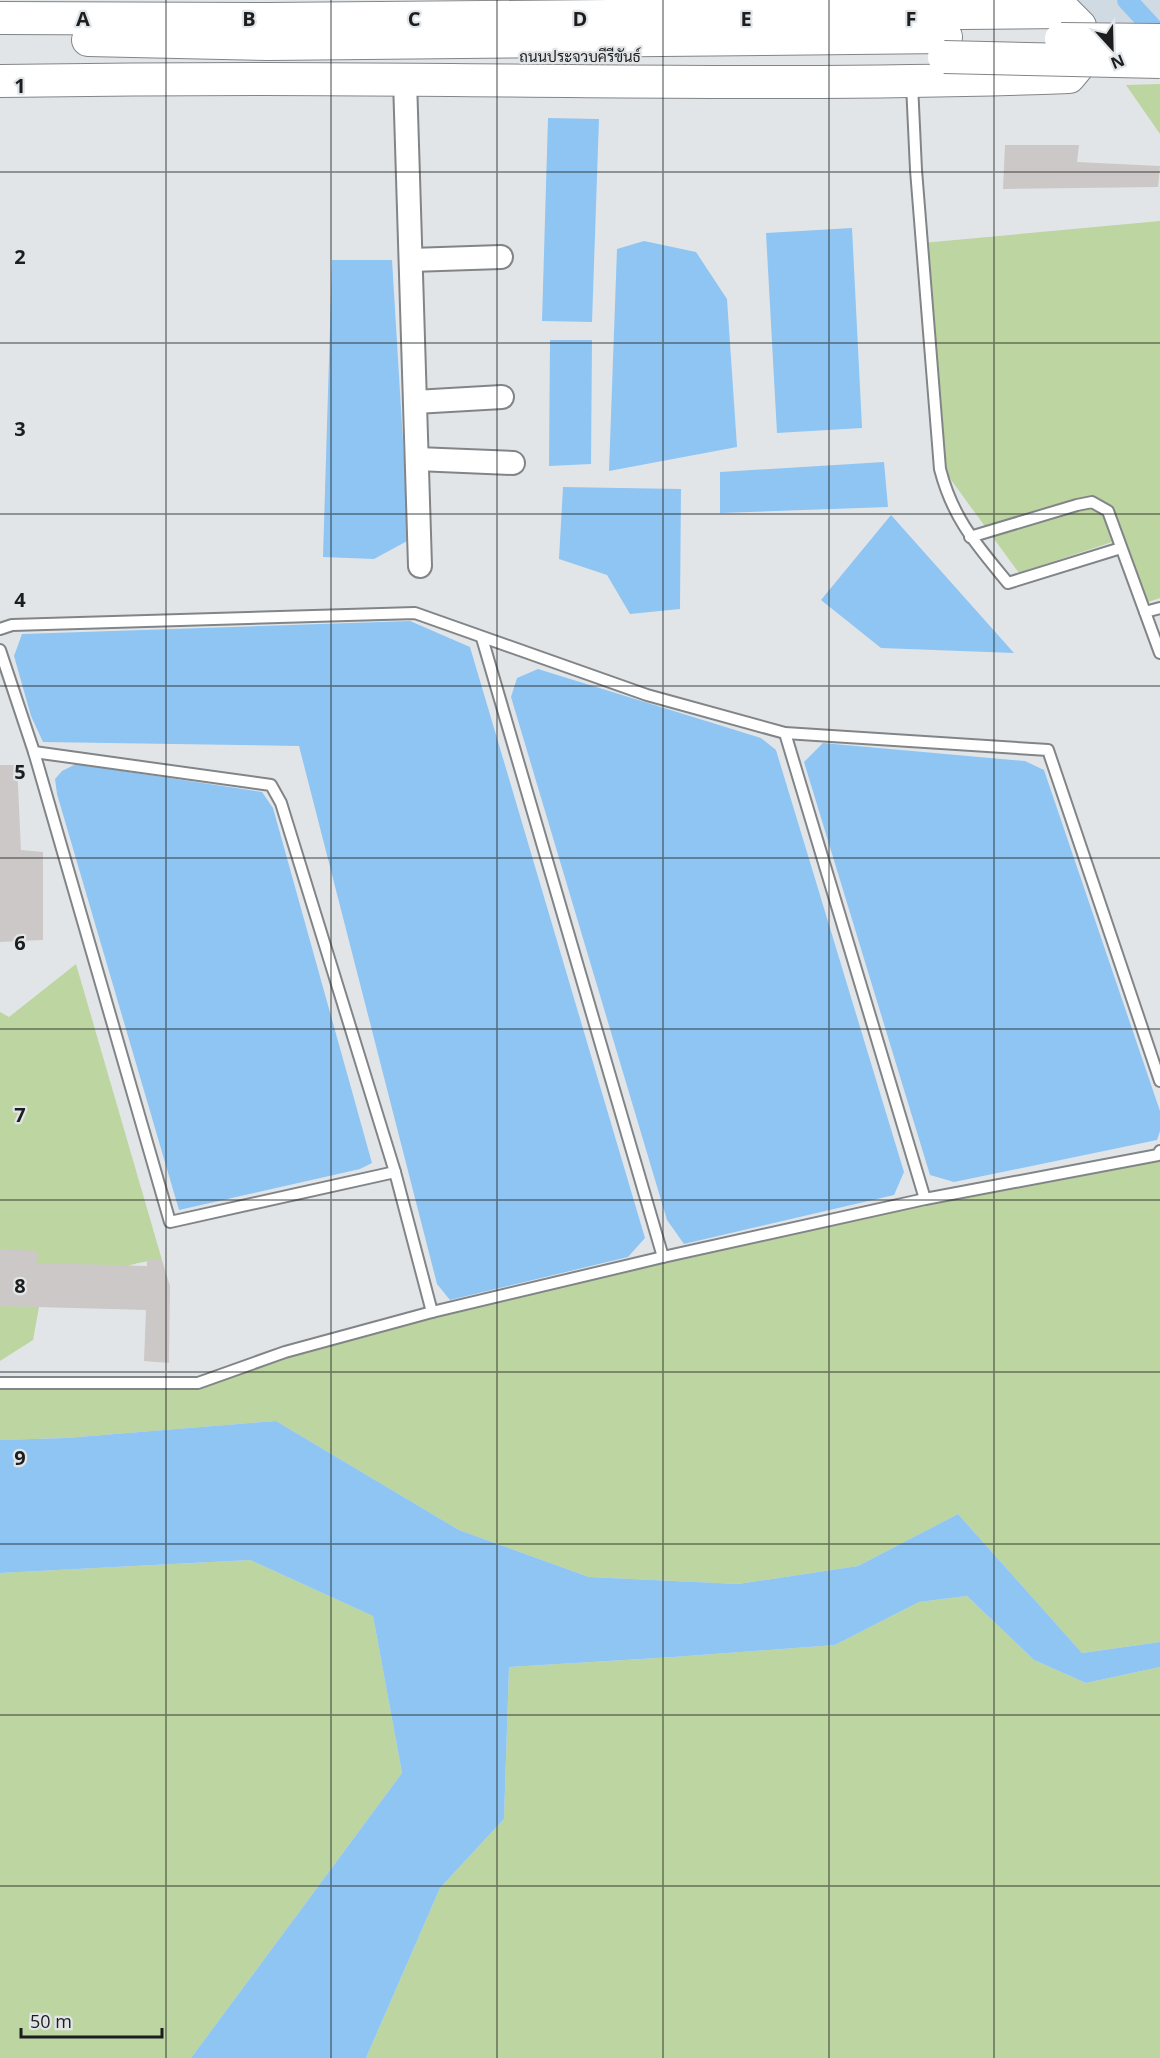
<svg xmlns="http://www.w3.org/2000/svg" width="1160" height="2058" font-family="'Open Sans',Sarabun,sans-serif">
<rect width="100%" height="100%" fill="#e2e5e8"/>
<!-- built -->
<path fill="#d0dae2" d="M1072,0H1160V50L1089,20Z"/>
<!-- green -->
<g fill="#bdd5a1">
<path d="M1160,84V134L1126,85Z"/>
<path d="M1160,221V598L1142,604L1115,541L1019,573L946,473L922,243Z"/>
<path d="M76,964L162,1260C123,1260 75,1290 39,1307L33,1340L0,1361V1012L9,1017Z"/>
<path d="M1160,1155V1642L1082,1653L958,1514L858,1566L738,1584L589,1577L459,1530L276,1421L66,1438L0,1440V1380L198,1383L285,1352L663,1257Z"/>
<path d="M250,1560L373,1616L402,1773L191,2058H0V1573Z"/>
<path d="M967,1596L1034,1660L1086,1683L1160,1667V2058H366L440,1888L504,1819L509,1667L674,1657L835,1645L919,1602Z"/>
</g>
<!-- water -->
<g fill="#8fc5f3">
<path d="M548,118L599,119L592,322L542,321Z"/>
<path d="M852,228L862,428L777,433L766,233Z"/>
<path d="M644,241L696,252L727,299L737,447L609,471L617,249Z"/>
<path d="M332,260H392L409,540L374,559L323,557Z"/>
<path d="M550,340H592L591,464L549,466Z"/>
<path d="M884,462L888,507L720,513V472Z"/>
<path d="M563,487L681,489L680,609L630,614L607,575L559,559Z"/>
<path d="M891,515L1014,653L881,648L821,600Z"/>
<path d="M410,621L470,647L645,1238L628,1257L450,1300L437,1284L299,746L43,742L31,716L14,656L22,634Z"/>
<path d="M538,669L761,738L776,750L904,1172L894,1195L684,1244L667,1220L511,697L517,678Z"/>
<path d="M823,743L1025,761L1044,770L1160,1111V1131L1157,1140L954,1182L930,1175L804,762Z"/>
<path d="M76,764L262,792L273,808L372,1163L360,1169L179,1210L57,794L55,779L62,771Z"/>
<path d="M276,1421L459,1530L589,1577L738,1584L858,1566L958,1514L1082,1653L1160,1642V1667L1086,1683L1034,1660L967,1596L919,1602L835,1645L674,1657L509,1667L504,1819L440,1888L366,2058H191L402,1773L373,1616L250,1560L0,1573V1440L66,1438Z"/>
</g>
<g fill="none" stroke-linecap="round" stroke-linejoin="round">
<!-- canal -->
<path stroke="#8fc5f3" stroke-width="20" d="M1127,0L1160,36"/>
</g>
<!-- building -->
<g fill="#ccc8c7">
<path d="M1005,145H1079L1077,162L1160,166L1158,187L1003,189Z"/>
<path d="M0,765H17L21,850L43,852V940L0,942Z"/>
<path d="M0,1249L37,1251V1263L147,1266V1260H162L170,1286L169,1363L144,1361L146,1310L0,1306Z"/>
</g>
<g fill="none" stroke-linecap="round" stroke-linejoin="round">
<defs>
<g id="lane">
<path d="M912,84L916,170L940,469C953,519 976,544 1008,583L1121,548"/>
<path d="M970,537L1077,505L1092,502L1108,511L1160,653"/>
<path d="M1145,612L1160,608"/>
<path d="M0,629L12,625L415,613L647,695L785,733L1048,750L1160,1081"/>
<path d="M482,638L663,1257"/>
<path d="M0,650L34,752L170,1222L395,1172L432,1312"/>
<path d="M785,733L925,1199"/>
<path d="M34,752L271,785L281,803L395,1172"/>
<path d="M0,1383H198L285,1352L432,1312L663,1257L925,1199L1158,1155L1160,1151"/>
</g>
<g id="street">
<path d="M405,80L420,566"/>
<path d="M411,260L501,257"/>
<path d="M415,402L502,397"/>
<path d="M417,459L513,463"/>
</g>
<g id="secondary">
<path d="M0,18L267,19L1064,12"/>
<path d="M88,40L268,44L946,37"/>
<path d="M0,81C88,80 175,79 263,79C532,79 800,87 1069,77L1084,59L1080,26L1054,0"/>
</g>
</defs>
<!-- lane casing -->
<use href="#lane" stroke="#828587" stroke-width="14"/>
<!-- street casing -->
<use href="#street" stroke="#828587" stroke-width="26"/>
<!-- secondary casing -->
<use href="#secondary" stroke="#828587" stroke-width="34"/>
<!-- lane -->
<use href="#lane" stroke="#fff" stroke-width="10"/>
<!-- street -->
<use href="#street" stroke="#fff" stroke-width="22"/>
<!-- secondary -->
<use href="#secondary" stroke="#fff" stroke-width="32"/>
<defs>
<g id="secondary-bridge">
<path d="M1061,39L1160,40"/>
<path d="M944,57L1160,62"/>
</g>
</defs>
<!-- secondary-bridge casing -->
<use href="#secondary-bridge" stroke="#828587" stroke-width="34" stroke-linecap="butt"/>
<!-- secondary-bridge -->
<use href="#secondary-bridge" stroke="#fff" stroke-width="32"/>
</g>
<!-- grid -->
<path fill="none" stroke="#1c1d1e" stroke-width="1.5" stroke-opacity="0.55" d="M166,0V2058M331,0V2058M497,0V2058M663,0V2058M829,0V2058M994,0V2058M0,172H1160M0,343H1160M0,514H1160M0,686H1160M0,858H1160M0,1029H1160M0,1200H1160M0,1372H1160M0,1544H1160M0,1715H1160M0,1886H1160"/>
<g text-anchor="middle" stroke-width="4.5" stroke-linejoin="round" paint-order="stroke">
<!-- street labels -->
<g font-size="15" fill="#1c1d1e" stroke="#e2e5e8">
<text x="580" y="62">ถนนประจวบคีรีขันธ์</text>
</g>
</g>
<g font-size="20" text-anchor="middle" font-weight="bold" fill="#1c1d1e" stroke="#e2e5e8" stroke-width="4.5" stroke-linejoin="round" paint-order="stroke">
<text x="83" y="26">A</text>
<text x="249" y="26">B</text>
<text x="414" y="26">C</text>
<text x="580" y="26">D</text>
<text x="746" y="26">E</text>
<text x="911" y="26">F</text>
<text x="20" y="93">1</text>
<text x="20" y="264">2</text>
<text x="20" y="436">3</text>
<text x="20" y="607">4</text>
<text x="20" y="779">5</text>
<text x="20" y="950">6</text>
<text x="20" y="1122">7</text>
<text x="20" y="1293">8</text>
<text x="20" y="1465">9</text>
</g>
<!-- north arrow -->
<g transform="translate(1112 48) rotate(158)" stroke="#e2e5e8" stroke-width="4.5" paint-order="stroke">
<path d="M0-4.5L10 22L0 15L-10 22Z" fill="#1c1d1e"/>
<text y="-9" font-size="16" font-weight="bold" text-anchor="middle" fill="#1c1d1e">N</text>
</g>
<!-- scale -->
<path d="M21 2028v9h141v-9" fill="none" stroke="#1c1d1e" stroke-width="3"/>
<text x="30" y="2028" font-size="18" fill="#1c1d1e" stroke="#e2e5e8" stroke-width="4.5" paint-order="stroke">50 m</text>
</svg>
